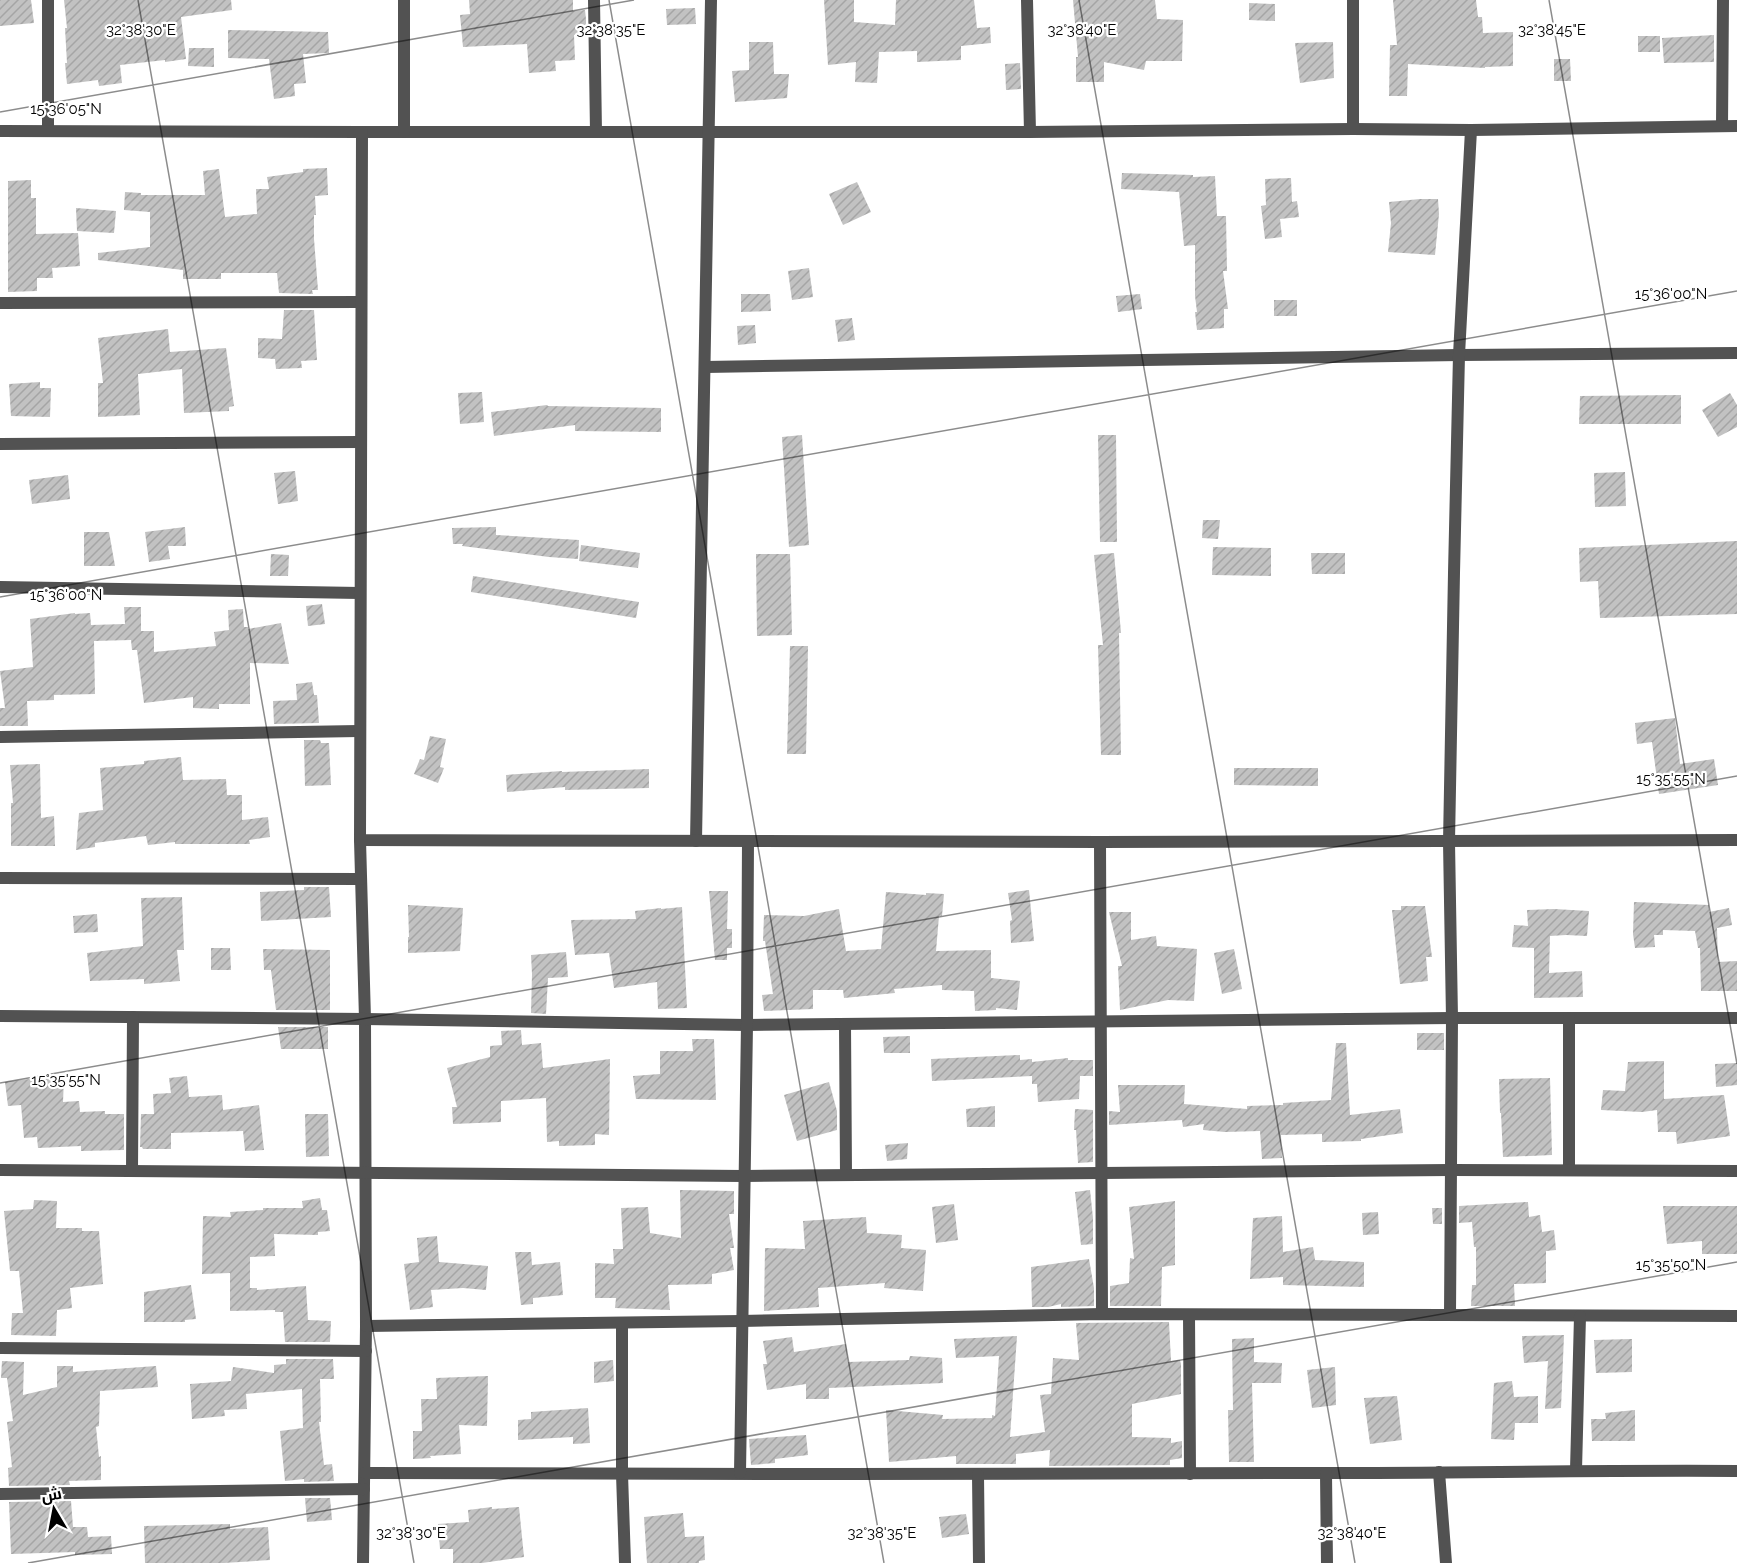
<svg xmlns="http://www.w3.org/2000/svg" width="1737" height="1563" font-family="Raleway,Cairo,sans-serif">
<defs>
<pattern id="building-hatch" width="6" height="6" patternUnits="userSpaceOnUse" patternTransform="scale(1.5)"><rect width="6" height="6" fill="#c2c2c2"/><path d="M-1 1l2-2M0 6l6-6M5 7l2-2" fill="none" stroke="#a5a5a5"/></pattern>
</defs>
<rect width="100%" height="100%" fill="#fff"/>
<!-- building -->
<g fill="url(#building-hatch)">
<path d="M0,0H31L34,23L0,26Z"/>
<path d="M64,0H231L232,10L181,17L186,59L165,62V60L120,65L122,83L99,86L98,80L67,84L65,63H67L65,28H67Z"/>
<path d="M469,0H573V11L585,10L586,19V33L574,35L575,60L555,61L556,71L529,73L527,44L463,47L460,15L470,14Z"/>
<path d="M824,0H854V22L895,25L896,0H974L977,28L990,27L991,43L961,46V60L917,62V51L879,52L877,83L855,82L856,62L828,65Z"/>
<path d="M1073,0H1155L1157,19L1183,20L1182,61H1146L1144,70L1104,62V82H1076V57H1078Z"/>
<path d="M1393,0H1476L1478,17H1482L1483,33L1513,32V66L1485,67V68L1408,64L1407,96H1389L1390,45H1397Z"/>
<path d="M1249,3L1275,4V21L1249,20Z"/>
<path d="M695,8L696,24L667,25L666,9Z"/>
<path d="M228,30L328,32L329,53L303,54L306,83L294,84L295,96L274,99L269,59L228,58Z"/>
<path d="M1714,35V62L1664,63L1662,38Z"/>
<rect x="1638" y="36" width="22" height="16"/>
<path d="M749,42H773L774,74H789L787,98L735,102L732,71L749,70Z"/>
<path d="M1333,42L1334,78L1300,83L1295,43Z"/>
<path d="M189,48H214V67L188,66Z"/>
<path d="M1554,59H1570L1571,81H1554Z"/>
<path d="M1020,63L1021,89L1006,90L1005,64Z"/>
<path d="M327,168L328,195L315,196L316,215H314V239L318,290H312L313,294L279,293L277,273H221V279H183V270L98,260V253L150,247V212L124,210L125,192L141,193V195H205L203,171L219,169L225,217L257,214L256,189H269L267,177L303,172V169Z"/>
<path d="M1122,173L1193,175V177L1215,176L1217,216H1226L1227,271H1223L1228,309H1224V328L1197,330L1195,312H1197L1195,296V245L1184,246L1179,192L1121,189Z"/>
<path d="M1291,178L1292,202L1297,201L1299,217L1280,219L1282,237L1265,239L1261,206L1266,205L1265,179Z"/>
<path d="M31,180V198H36V234L78,233L80,266L52,268L53,278H37V291L8,292V181Z"/>
<path d="M857,182L871,212L843,225L829,194Z"/>
<path d="M1420,199H1438L1439,214L1435,255L1388,252L1391,223L1389,202Z"/>
<path d="M76,208L116,211L114,233L77,231Z"/>
<path d="M809,268L813,297L792,300L788,271Z"/>
<path d="M741,294H770L771,311L741,312Z"/>
<path d="M1140,294L1142,309L1118,312L1116,296Z"/>
<rect x="1274" y="300" width="23" height="16"/>
<path d="M284,310H314L317,360L301,361L302,368L276,369L275,359L258,358V338L282,339Z"/>
<path d="M852,318L855,340L838,342L835,320Z"/>
<path d="M755,325L756,343L738,345L737,326Z"/>
<path d="M168,329L170,352L226,348L234,406L229,407V411L184,413L182,369L138,374L140,415L98,417V383H103L98,338Z"/>
<path d="M40,382V388H51L50,417L11,416L9,384Z"/>
<path d="M482,392L484,422L460,424L458,393Z"/>
<path d="M1730,393L1737,405V427L1718,437L1702,410Z"/>
<path d="M1681,395V424H1579L1580,396Z"/>
<path d="M547,405L548,406L661,408V432L575,431V425L494,436L491,412Z"/>
<path d="M802,435L809,545L789,547L782,437Z"/>
<path d="M1098,435H1116L1117,542H1100Z"/>
<path d="M295,471L298,501L278,504L274,473Z"/>
<path d="M1625,472L1626,506L1595,507L1594,473Z"/>
<path d="M68,475L70,499L32,504L29,480Z"/>
<path d="M1203,520H1220L1218,539L1202,538Z"/>
<path d="M185,527L186,546H168L170,559L149,562L145,532Z"/>
<path d="M496,527V535L579,540L578,559L549,557L462,546L463,544H453L452,528Z"/>
<path d="M84,532H109L115,566H84Z"/>
<path d="M1737,541V614L1600,618L1598,581L1580,582L1579,548Z"/>
<path d="M581,545L640,553L638,568L579,561Z"/>
<path d="M1213,547L1271,548V576L1212,575Z"/>
<path d="M1114,553L1121,633H1119L1121,755H1101L1098,645H1103L1094,555Z"/>
<path d="M1311,553H1345V574H1312Z"/>
<path d="M271,554L289,555L288,576H270Z"/>
<path d="M756,554H790L792,635L757,636Z"/>
<path d="M473,576L639,602L636,618L471,592Z"/>
<path d="M322,604L325,624L308,626L306,606Z"/>
<path d="M124,607H141V631H154V652L216,646L214,632L229,630L228,610L243,609L244,627H248V629L281,623L289,664L250,663V704H219V709L193,708V697L144,703L137,650H132L131,640L94,641L95,694L54,695V700L27,701L28,726H0V708H5L0,671L33,667L30,619L75,613V614L90,613L91,625L125,624Z"/>
<path d="M790,646H808L806,754H787Z"/>
<path d="M312,682L314,695H317L319,723L274,724L273,701L297,700L296,684Z"/>
<path d="M1675,718L1680,764L1714,759L1718,785L1659,794L1652,742L1637,744L1635,723Z"/>
<path d="M430,736L446,739L440,767L444,768L438,783L414,774L420,759L424,760Z"/>
<path d="M304,740H320L321,743H329L331,785L305,786Z"/>
<path d="M181,757L183,780L226,779L227,795H242V820L268,817L270,837L249,840L250,844H175V842L148,845L146,836L95,843V847L76,850L79,813L103,810L100,768L144,764V761Z"/>
<path d="M40,764L41,818L54,816L55,846H11V803H13L10,765Z"/>
<path d="M1234,768H1318V786L1234,785Z"/>
<path d="M649,769V788L565,790V787L507,792L506,775L562,771V772Z"/>
<path d="M304,887H329L331,917L261,921L260,892L304,890Z"/>
<path d="M1029,890L1034,941L1011,943L1010,921L1012,920L1008,893Z"/>
<path d="M709,891H728L727,929H732V948H727V960H715Z"/>
<path d="M886,892L926,895V893L944,894L942,916H939L936,951L991,950V978L1020,981L1017,1010L996,1008V1010L975,1011L974,991L942,990V985L894,989L895,993L844,998L843,990H813V1009L764,1011L762,995L773,994L765,941H763L764,915L804,916L839,909L846,951L881,949Z"/>
<path d="M182,897L184,950H177L180,981L144,984V979L90,981L87,953L143,946L141,898Z"/>
<path d="M1634,902L1709,905V912L1729,908L1732,925L1717,928L1718,962L1737,961V991H1701L1700,948H1698L1695,931L1663,930V935H1654L1655,947L1635,948L1633,934Z"/>
<path d="M408,905L463,908L460,951L408,953V937H409Z"/>
<path d="M1401,906H1425L1432,957H1426L1428,981L1400,984L1392,910H1401Z"/>
<path d="M682,907L687,1008L658,1009L657,982L614,988L609,953L575,955L571,920L636,919L635,911L661,908V909Z"/>
<path d="M1554,909L1589,911L1587,936L1566,935L1550,936L1549,973L1582,971L1583,997L1534,998V948L1512,947L1514,925L1528,926L1527,910Z"/>
<path d="M1109,912H1131V940L1156,936L1157,946L1197,949L1194,1001L1168,1000L1120,1010L1118,966H1122Z"/>
<path d="M97,914L98,932L74,933L73,916Z"/>
<path d="M211,948H230L231,970H211Z"/>
<path d="M263,949L330,950V1010H276L271,970H264Z"/>
<path d="M1234,949L1242,989L1222,994L1214,953Z"/>
<path d="M566,952L568,977L548,978L546,1014L531,1013L532,974L531,955Z"/>
<path d="M278,1027H328V1049H281Z"/>
<path d="M521,1030L522,1045L541,1043L543,1068L610,1059L609,1135L595,1134V1145L559,1146V1141L547,1142L546,1098L501,1101V1122L453,1124L452,1107H457L447,1068L490,1057V1046L502,1045L501,1031Z"/>
<rect x="1417" y="1033" width="27" height="17"/>
<path d="M910,1036V1053H884L883,1037Z"/>
<path d="M692,1039H714L716,1100L636,1099L633,1076L660,1074V1051H693Z"/>
<path d="M1336,1043H1346L1350,1115L1400,1109L1403,1133L1361,1139V1141L1322,1142V1134L1281,1135L1282,1158L1262,1159L1260,1131L1225,1132L1203,1130L1204,1124L1183,1127L1182,1120L1109,1125V1111L1120,1112L1118,1085H1185L1184,1104L1247,1109V1106L1283,1105V1103L1331,1100Z"/>
<path d="M1020,1055V1060L1032,1059V1062L1068,1058V1060H1093V1076H1080L1079,1099L1038,1102L1037,1084H1032V1076L932,1081L931,1059Z"/>
<path d="M1664,1061V1099L1724,1095L1730,1136L1677,1144L1676,1132H1658L1657,1110L1642,1112L1601,1110L1603,1090L1625,1091L1628,1062Z"/>
<path d="M1737,1063V1085L1716,1087L1715,1064Z"/>
<path d="M187,1076L189,1097L222,1095L223,1110L259,1105L264,1150L245,1151L243,1131L171,1133V1149H143L142,1147H140L141,1114H154L153,1094L171,1093L169,1078Z"/>
<path d="M45,1077L64,1078L63,1102L79,1101L80,1112L105,1111V1114H124V1150L81,1151V1146L38,1148L37,1137L24,1138L21,1105L8,1106L5,1082Z"/>
<path d="M1550,1078L1552,1155L1503,1157L1501,1113H1500L1499,1079Z"/>
<path d="M829,1082L837,1111V1130L797,1141L784,1095Z"/>
<path d="M995,1106V1127H967L966,1109Z"/>
<path d="M1075,1109L1093,1110V1162L1078,1163L1076,1130H1074Z"/>
<path d="M305,1114H328L329,1156L306,1157Z"/>
<path d="M908,1143L907,1159L887,1161L885,1145Z"/>
<path d="M680,1190L734,1191V1214H729L734,1248H730L734,1270L712,1274V1284L668,1285L670,1310L615,1308L616,1298H595V1263L614,1264L613,1249H623L621,1208L648,1207L650,1233L681,1238Z"/>
<path d="M1090,1190L1093,1218V1244L1081,1245L1075,1192Z"/>
<path d="M320,1198L322,1210H327L330,1231L318,1232V1235L274,1234L275,1256L250,1257V1288H257V1290L306,1286L308,1320L331,1321L330,1342H285L283,1312H275V1310L230,1311V1273L202,1274L203,1216L231,1217L230,1212L263,1210V1208H303L302,1201Z"/>
<path d="M34,1200L57,1201L56,1228H82V1231H99L103,1284L70,1288L72,1308L57,1310L56,1336L11,1335L12,1313H23L19,1271H10L4,1211L33,1209Z"/>
<path d="M1175,1201V1265L1162,1267L1161,1306H1110V1286L1129,1283L1130,1258L1134,1259L1129,1207Z"/>
<path d="M1528,1202L1529,1217L1540,1215L1542,1232L1554,1230L1556,1250L1546,1251V1283L1514,1284L1515,1306H1471L1472,1285H1476V1247H1474L1472,1222L1459,1223V1206Z"/>
<path d="M954,1204L958,1240L936,1243L932,1207Z"/>
<path d="M1663,1206H1737V1254H1702V1241L1667,1244Z"/>
<path d="M1432,1208H1442V1224H1433Z"/>
<path d="M1378,1212L1379,1234L1363,1235L1362,1213Z"/>
<path d="M1282,1216L1283,1252L1313,1247L1315,1260L1364,1262V1287L1283,1285V1277L1250,1279L1253,1218Z"/>
<path d="M866,1217L867,1233L902,1235L901,1248L926,1250L923,1291L884,1288L885,1283L818,1288L819,1307L764,1311L765,1248L805,1249L803,1221Z"/>
<path d="M437,1236L439,1262L488,1266L486,1290L463,1288L431,1290L433,1307L410,1310L404,1264L419,1262L417,1238Z"/>
<path d="M515,1252H531L532,1265L560,1262L563,1295L533,1298V1304L521,1305Z"/>
<path d="M1089,1259L1094,1288V1306L1061,1307V1304L1048,1307H1032L1031,1267Z"/>
<path d="M191,1285L196,1319L185,1320V1322H144V1292Z"/>
<path d="M1169,1322L1171,1361L1180,1360L1181,1364V1394L1132,1404V1437L1171,1438V1443L1182,1441V1458L1170,1460V1465L1049,1466L1050,1450L1016,1454V1464H956V1456L889,1462L886,1410L943,1415L942,1419L992,1418V1415L995,1416L999,1356L956,1358L954,1339L1017,1336L1010,1437L1045,1432L1040,1395L1051,1394L1053,1358L1079,1360L1076,1323Z"/>
<path d="M1564,1335L1561,1408L1545,1409L1548,1361L1524,1363L1522,1336Z"/>
<path d="M792,1337L794,1352L846,1344L848,1362L909,1360L910,1356L942,1358L943,1383L829,1388V1399H806V1384L767,1390L763,1364H767L763,1341Z"/>
<path d="M1254,1338V1362L1282,1363L1281,1383H1252L1254,1462H1229L1228,1410H1233L1232,1339Z"/>
<path d="M1632,1339V1372L1596,1373L1594,1340Z"/>
<path d="M286,1359H333L334,1379H320L321,1422H319L324,1465L332,1464L334,1481L304,1482V1479L285,1481L280,1431L303,1428L302,1389L246,1394L247,1409L224,1410L225,1416L192,1419L190,1384L231,1381L233,1367L274,1373V1365L286,1364Z"/>
<path d="M613,1360L614,1381L594,1383V1362Z"/>
<path d="M2,1361L24,1362L23,1395L57,1387V1366H73V1372L156,1366L158,1387L100,1391L99,1426L96,1427L99,1457L101,1456V1480L69,1481L70,1485L9,1486L8,1468L12,1467L7,1422L13,1421L7,1378H1Z"/>
<path d="M1335,1367L1336,1405L1312,1408L1307,1370Z"/>
<path d="M488,1376L487,1426L459,1425L461,1454L430,1456L431,1458L413,1459V1431H422L421,1399H437L436,1378Z"/>
<path d="M1512,1381L1514,1397L1538,1396V1423H1515L1514,1440L1491,1439L1494,1383Z"/>
<path d="M1397,1396L1402,1440L1370,1444L1364,1398Z"/>
<path d="M588,1408L590,1443L573,1444V1437L518,1440V1420L531,1419V1412Z"/>
<path d="M1635,1410V1441H1592L1591,1419H1606L1605,1413Z"/>
<path d="M806,1435L808,1455L775,1459V1463L751,1465L749,1439Z"/>
<path d="M305,1498H330L332,1520L307,1522Z"/>
<path d="M71,1501L73,1527H87L88,1537L111,1536L112,1554L75,1555V1552L11,1554L9,1502Z"/>
<path d="M492,1507V1509L519,1507L524,1557L482,1563H453V1549H440L438,1524L469,1522L468,1510Z"/>
<path d="M683,1513L685,1537L704,1536L705,1560L699,1561V1563H647L644,1517Z"/>
<path d="M966,1514L969,1534L942,1538L939,1517Z"/>
<path d="M230,1524V1529L268,1527L270,1560L224,1563H145L144,1526Z"/>
</g>
<g fill="none" stroke-linecap="round" stroke-linejoin="round">
<!-- minor -->
<g stroke="#525252" stroke-width="12">
<path d="M594,0L596,132"/>
<path d="M1027,0L1030,132"/>
<path d="M1722,126L1723,0"/>
<path d="M1353,129V0"/>
<path d="M48,130V0"/>
<path d="M362,132H1030L1353,129L1471,130L1737,126"/>
<path d="M0,303L361,302"/>
<path d="M705,367L1459,355L1737,353"/>
<path d="M0,444L361,442"/>
<path d="M0,587L360,593"/>
<path d="M0,737L359,731"/>
<path d="M360,840L365,1019L366,1326L363,1563"/>
<path d="M696,841L711,0"/>
<path d="M1100,842L1102,1314"/>
<path d="M0,878L361,879"/>
<path d="M0,1016L365,1019L747,1025L1452,1018H1737"/>
<path d="M1569,1018V1170"/>
<path d="M845,1024L846,1175"/>
<path d="M0,1170L744,1176L1451,1170L1737,1171"/>
<path d="M132,1170L133,1017"/>
<path d="M1189,1315L1190,1474"/>
<path d="M1450,1315L1452,1018L1449,842L1454,573L1459,355L1471,130"/>
<path d="M622,1323V1474L625,1563"/>
<path d="M366,1326L741,1321L1102,1314L1737,1316"/>
<path d="M0,1348L366,1351"/>
<path d="M1576,1470L1580,1316"/>
<path d="M1439,1472L1446,1563"/>
<path d="M365,1473C684,1474 1004,1475 1323,1473C1461,1473 1599,1470 1737,1471"/>
<path d="M740,1473L747,1025L748,841"/>
<path d="M1326,1473L1327,1563"/>
<path d="M978,1475L979,1563"/>
<path d="M0,1494L364,1489"/>
</g>
<!-- tertiary -->
<g stroke="#525252" stroke-width="12">
<path d="M0,131L362,132L360,840L1100,842L1737,840"/>
<path d="M404,132V0"/>
</g>
</g>
<!-- ticks -->
<path fill="none" stroke="#000" stroke-width="1.5" stroke-opacity="0.45" d="M138,0L414,1563M609,0L884,1563M1079,0L1355,1563M1549,0L1737,1064M0,112L634,0M0,597L1737,291M0,1083L1737,776M28,1563L1737,1262"/>
<g font-size="15" text-anchor="middle" fill="#000" stroke="#fff" stroke-width="4.5" stroke-linejoin="round" paint-order="stroke">
<text x="141" y="35">32°38'30"E</text>
<text x="611" y="35">32°38'35"E</text>
<text x="1082" y="35">32°38'40"E</text>
<text x="1552" y="35">32°38'45"E</text>
<text x="66" y="114">15°36'05"N</text>
<text x="1671" y="299">15°36'00"N</text>
<text x="66" y="600">15°36'00"N</text>
<text x="1671" y="784">15°35'55"N</text>
<text x="66" y="1085">15°35'55"N</text>
<text x="1671" y="1270">15°35'50"N</text>
<text x="411" y="1538">32°38'30"E</text>
<text x="882" y="1538">32°38'35"E</text>
<text x="1352" y="1538">32°38'40"E</text>
</g>
<!-- north arrow -->
<g transform="translate(54 1509) rotate(350)" stroke="#ffffff" stroke-width="4.5" paint-order="stroke">
<path d="M0-4.5L10 22L0 15L-10 22Z" fill="#000000"/>
<text y="-9" font-size="16" font-weight="bold" text-anchor="middle" fill="#000000">ش</text>
</g>
</svg>
